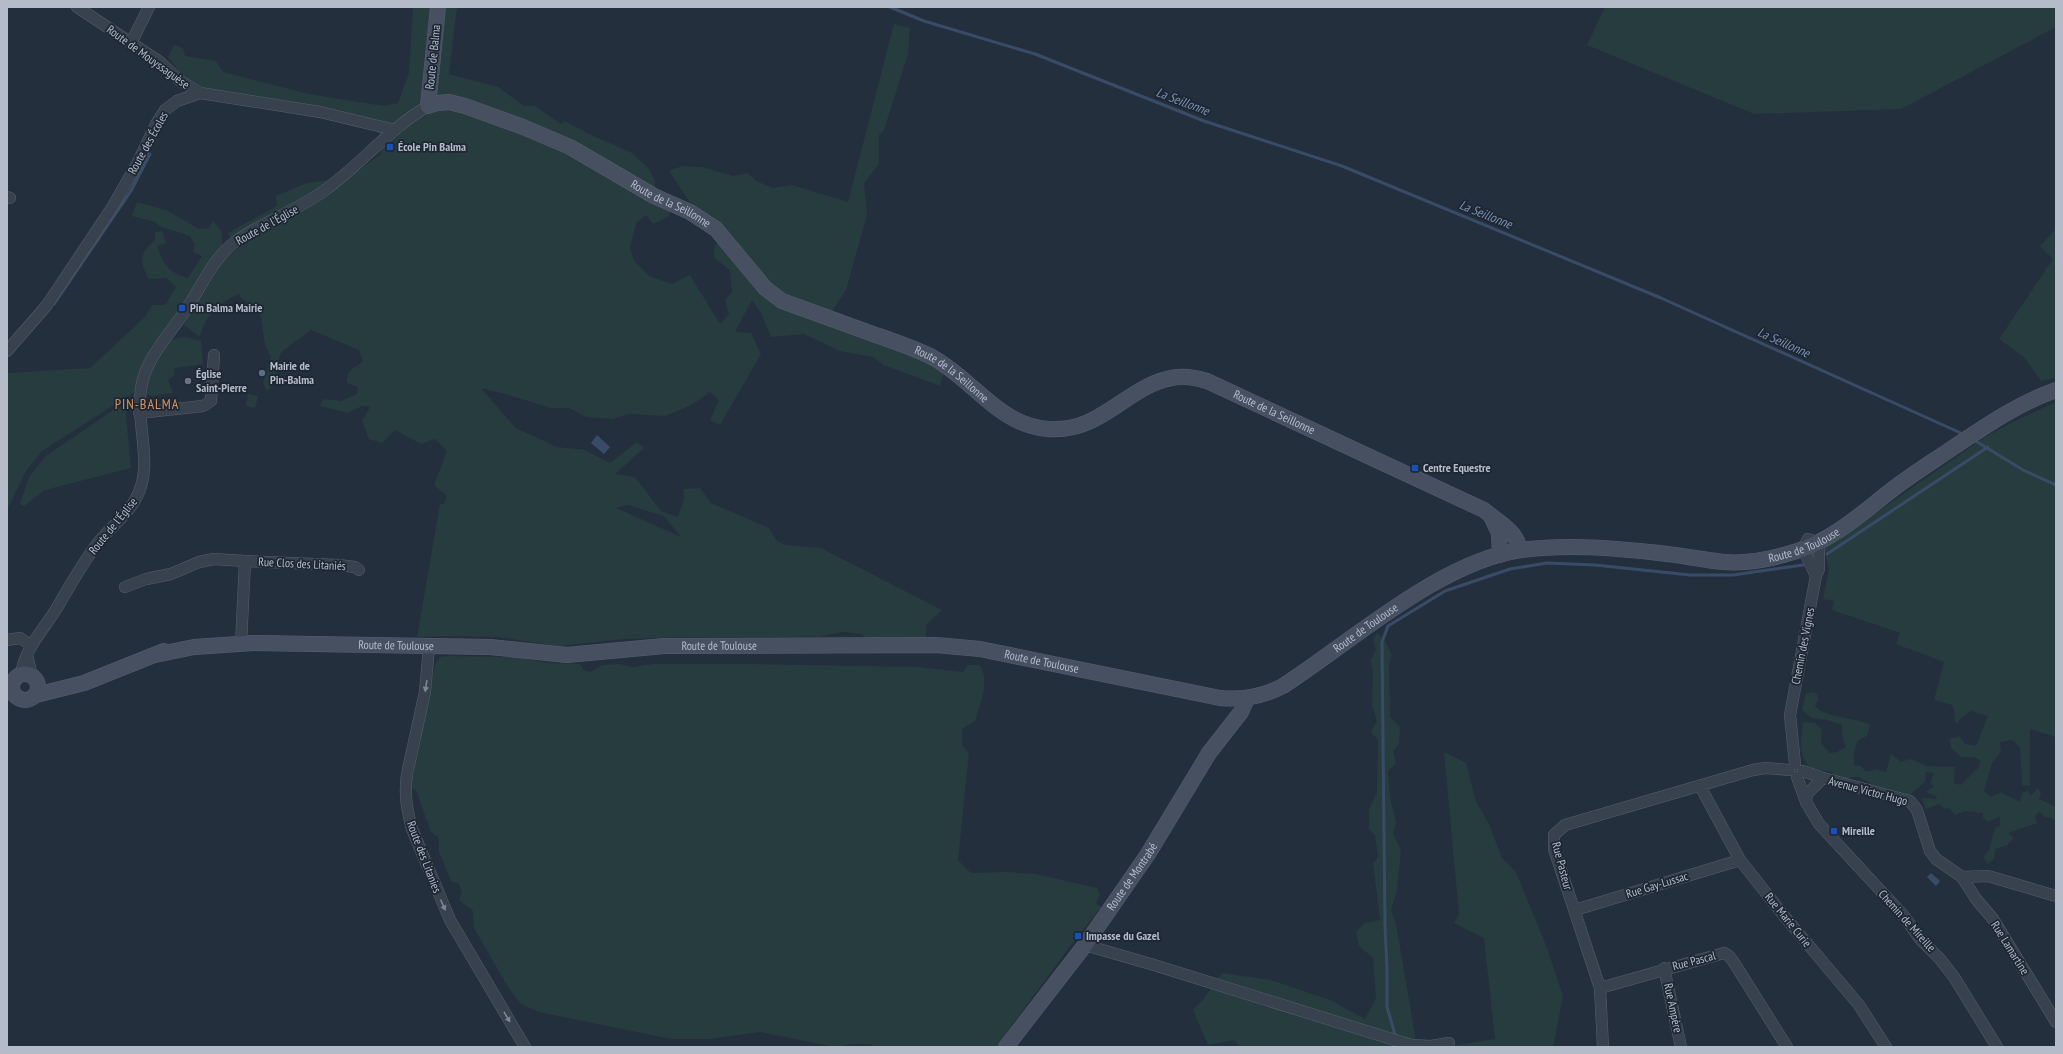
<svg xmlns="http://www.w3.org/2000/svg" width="2063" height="1054" font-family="'PT Sans Narrow',sans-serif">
<rect width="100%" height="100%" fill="#242f3e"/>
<!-- green -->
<g fill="#263c3f" fill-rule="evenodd">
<path d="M413,7H457L449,74L498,87L524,106H535L561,124L565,121L587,133L632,153L649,169L655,181L653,199L671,207L669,216L653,224L646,215L636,223L630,248L634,261L649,276L672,284L690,275L720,324L729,314L725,300L732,292L730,270L714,258V248L724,230L693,207L669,171L682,166L702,167L733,176L748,173L756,181L773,188L792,185L848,202L894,24L910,28L908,54L884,130L879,135V164L864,183L867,215L846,290L829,316L916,351L945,368L940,386L884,365L873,357L840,351L804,334L771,337L761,313L752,300L735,332L751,333L761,354L720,425L710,420L719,400L710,392L693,404L666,416L629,414L612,419L586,417L569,408H551L509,395L481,388L516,428L557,447L585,450L610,463L637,442L644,448L615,474L635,477L661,511L678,517L684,499L683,489L700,488L711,503L769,528L776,540L785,545L821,548L942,610L926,625V640L866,638L861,634L842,632L818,637H680L624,639L558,646L498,637L458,636L417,637L440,504H444L447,496L434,485L447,451L435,439L421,444L395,430L382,443L369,439L362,421L370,407C363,403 355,410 348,413L320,406L323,399L341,401L357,394L358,387L347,383C346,371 353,368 363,362L359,350L311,330L285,349L280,354L275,381L267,392L263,383L271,357L265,345L261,317L257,310L239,296L241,293C220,302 205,314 200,337L184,325L190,313L183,309L167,331L152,345L139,389L42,451L26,471L7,510V373L90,368L145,317L152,305H165L176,287L166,278L149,279C139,260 139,255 155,240V232L162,231L166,243L157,246C164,265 168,272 188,278L202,256L193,252L195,245L190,236L159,226L156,222L132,216L137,202L166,210L199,229L209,228L213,221L222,232V248C211,258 205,268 200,282L209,284L223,261L256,233L230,238L228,233L277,206L276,196L307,183L348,178L381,154V135L374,128L196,93L168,57L174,45L183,48L185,56L216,61L223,72L309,94L384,106L398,103L409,73ZM628,505L664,516L681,537L616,508Z"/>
<path d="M1605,7H2056V27L1901,109L1754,114L1587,45Z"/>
<path d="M2056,229V378L2041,381L2024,357L1999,339L2053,259L2040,246Z"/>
<path d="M185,337L201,341L203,364L174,368L175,375L168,380L173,393L151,396L147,394C144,382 160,347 172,340C176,338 180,338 185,337Z"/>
<path d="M248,394L258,396L255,408L246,406Z"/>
<path d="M2056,402V463L2054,465L2056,466V737L2030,729V786L2022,785L2020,747L2012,740L2000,742L2001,752L1992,763L1984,791L1991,797L2001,792L2020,802L2022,793L2028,791L2031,795L2038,788L2041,793L2039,799L2056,807V820L2044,816L2039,812L2035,816L2037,823L2008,833L2014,838L2007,845L1995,849L1994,859L1988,864L1983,857L1989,850L1995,828L2000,826V816L1988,822L1983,818V813L1965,811L1955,815L1949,808L1945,809L1939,804L1926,809L1921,798L1937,799L1936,796L1926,792L1934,786L1930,783L1934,773L1926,772L1925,782L1910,795L1871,784L1859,777H1851L1849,780L1835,779L1832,772C1826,771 1819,770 1813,768C1796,761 1802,736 1803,722L1815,723L1822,730L1821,743L1830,753L1837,752L1846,747L1842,735V725L1827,720L1812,718L1802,710L1806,694L1811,692L1817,694L1818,700L1815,706C1824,718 1856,717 1870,725L1867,736L1857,741L1854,752V765L1861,766L1866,772L1875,769L1886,772L1891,754L1901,762L1910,759L1927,766L1955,767L1954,783L1961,785L1978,768L1981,761L1974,757H1961L1951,748L1950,739L1959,736L1965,744L1976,746L1988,716L1971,711L1961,718L1957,724L1954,720L1955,713L1952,705L1934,700L1944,662L1896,644L1900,633L1832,610L1834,601L1823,599L1829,569L1823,547L1870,517L1985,437L2015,421Z"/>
<path d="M125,406L131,468L45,490L24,506L20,504L29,477L46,456L115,409Z"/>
<path d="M1377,633L1385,641L1392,655L1389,665L1390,717L1400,727L1399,744L1393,751L1396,763L1388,771L1390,797L1396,822L1393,834L1401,850L1397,890L1391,910L1396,924L1417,1047H1241L1234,1040L1208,1045L1193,1010L1203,1000L1222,973L1271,980L1330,1000L1365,1019L1376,998L1373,958L1359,946L1356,932L1364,923L1380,920L1373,863L1378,857L1375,835L1369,829V809L1377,793L1378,740L1371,732L1377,721L1372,705L1373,674L1371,660L1376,650L1373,639Z"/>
<path d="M451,656L515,657L549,663L580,664L584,670L590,672L602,665L619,664L633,667L653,664H750L918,667L963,672L968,665H979C991,679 980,704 975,721L962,729V745L969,753L958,860L971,873L1007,872L1035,874L1097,888L1100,895L1096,903L1101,907L1068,949L996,1047H878L869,1044H853L835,1047L760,1032L709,1039H671L539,1012L521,1004L508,987L474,928L473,911L459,900L462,892L459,884L451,881L439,852V838L431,832L416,790L410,788L435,664L440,657Z"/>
<path d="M1444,752L1466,763L1476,802L1489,824L1502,858L1516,872L1547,948L1563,996L1553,1047H1444L1495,1039L1484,938L1454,923L1459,914Z"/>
</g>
<!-- water -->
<g fill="#394c67">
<path d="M597,435L610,447L604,454L591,443Z"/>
<path d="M1931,873L1940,881L1936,886L1927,877Z"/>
</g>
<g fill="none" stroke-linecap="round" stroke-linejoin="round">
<!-- stream -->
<g stroke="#394c67" stroke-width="3">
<path d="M890,7L924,21L1035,54L1204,121L1342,166L1661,298L1963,434"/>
<path d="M54,304L131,191L150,154"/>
<path d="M1974,440L2023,470L2056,485"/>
<path d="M1827,554L1988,447"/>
<path d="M1396,1038L1387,1007V970L1385,926L1382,642L1388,626L1445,591L1510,569L1547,563L1595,565L1690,575H1733L1803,565"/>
</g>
<defs>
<g id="street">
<path d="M77,7L160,62L179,80L200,93"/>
<path d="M131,43L149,7"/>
<path d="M7,197L10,198"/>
<path d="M7,351L47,305L113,206L137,164L156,124L165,110L177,101L200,93L320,112L395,130"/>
<path d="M139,413L203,406L211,401L214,355"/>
<path d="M245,561L339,565L355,567L359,570"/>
<path d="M125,587L146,579L171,574L199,562L214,559L245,561L241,644"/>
<path d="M7,640L20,638L31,645"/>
<path d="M429,647L425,692L407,774C404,794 407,810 412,829L450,920L525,1047"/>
<path d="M27,655L32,676"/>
<path d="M21,675C24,650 42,631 55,611C70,586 83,561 101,539C112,526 127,515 135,500C158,462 129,415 145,373C154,349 172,331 185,311C201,288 212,259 235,242C263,221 297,211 325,190C361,164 390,128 428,106"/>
<path d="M1795,764L1790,715L1816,576L1819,569V545L1817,542L1808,539L1803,549L1816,576"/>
<path d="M1803,771L1823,778L1910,801L1917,810L1930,851L1936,859L1962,877L1988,876L2056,896"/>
<path d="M1797,777L1806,802L1819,824L1904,916L1920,939L1940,959L1954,977L1997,1047"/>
<path d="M1700,786L1740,860L1785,917L1859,1005L1886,1047"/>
<path d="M1806,802L1807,794L1823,778"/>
<path d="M1962,877L1976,899L1993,919L2056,1022"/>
<path d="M1575,910L1740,860"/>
<path d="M1085,945L1154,965L1411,1045L1431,1046L1449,1043"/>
<path d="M1664,968L1681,1047"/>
<path d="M1600,988L1724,953L1729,956L1733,961L1787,1047"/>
<path d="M1603,1047L1600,988L1554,849V835L1565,825L1753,770L1765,768L1789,770"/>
</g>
<g id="secondary">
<path id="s1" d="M438,7L428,106L437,103L449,102L465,106L523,127L570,147L654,196L690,212L716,229L765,288L782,301C813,312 843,323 873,334C893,341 914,348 932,357C974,380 998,425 1048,429C1102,434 1128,383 1177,377C1187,376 1197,378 1207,381L1484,510C1498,522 1516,530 1520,550"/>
<path d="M1492,518L1499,533L1500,555"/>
<path id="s2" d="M155,655L194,647L253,643L490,647L567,655L664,646L936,645L980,649L1220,698C1243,700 1262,697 1283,686C1351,642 1441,561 1521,550C1567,544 1614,548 1659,553C1681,555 1702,560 1724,562C1749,564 1776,558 1800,550C1838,537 1866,509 1897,486C1916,472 1935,460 1954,447C1987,425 2019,403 2056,390"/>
<circle cx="25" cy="687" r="13"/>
<path d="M36,695L84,683L164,651"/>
<path id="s3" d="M1006,1047L1085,945L1148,854L1209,753L1241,712L1247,699"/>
</g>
</defs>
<!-- street casing -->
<use href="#street" stroke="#565f6c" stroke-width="12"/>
<!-- secondary casing -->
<use href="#secondary" stroke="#565f6c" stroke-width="16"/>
<!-- street -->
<use href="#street" stroke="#38414e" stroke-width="11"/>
<!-- secondary -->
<use href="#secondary" stroke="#465061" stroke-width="15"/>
</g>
<!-- one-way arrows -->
<defs><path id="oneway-solid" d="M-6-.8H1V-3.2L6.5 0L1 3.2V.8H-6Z"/></defs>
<g fill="#7c8592">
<use href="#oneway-solid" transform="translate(426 686) rotate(99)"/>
<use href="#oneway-solid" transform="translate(443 905) rotate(66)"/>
<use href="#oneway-solid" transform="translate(507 1017) rotate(59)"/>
</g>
<!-- markers -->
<g fill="#1a4fb4" stroke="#1d2633" stroke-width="1.5">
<rect x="386" y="143" width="8" height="8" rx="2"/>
<rect x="178" y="304" width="8" height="8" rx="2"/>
<rect x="1411" y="464" width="8" height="8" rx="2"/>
<rect x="1830" y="827" width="8" height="8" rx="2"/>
<rect x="1074" y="932" width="8" height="8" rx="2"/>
</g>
<circle fill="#5c6f8a" stroke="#1d2633" stroke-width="1.5" cx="262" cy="373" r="4"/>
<circle fill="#6b7280" stroke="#1d2633" stroke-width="1.5" cx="188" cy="381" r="4"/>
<g text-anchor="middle" stroke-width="3.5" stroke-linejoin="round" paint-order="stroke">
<!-- street labels -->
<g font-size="12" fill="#b4bcc9" stroke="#1d2633">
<text transform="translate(148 57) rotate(36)" y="4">Route de Mouyssaguèse</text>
<text transform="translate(433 57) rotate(-84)" y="4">Route de Balma</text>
<text transform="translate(148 143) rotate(-61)" y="4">Route des Écoles</text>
<text dy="4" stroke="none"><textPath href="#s1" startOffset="366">Route de la Seillonne</textPath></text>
<text transform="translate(267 225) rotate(-29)" y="4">Route de l'Église</text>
<text dy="4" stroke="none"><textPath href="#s1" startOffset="702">Route de la Seillonne</textPath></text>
<text dy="4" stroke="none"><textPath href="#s1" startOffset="1061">Route de la Seillonne</textPath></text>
<text transform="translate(113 526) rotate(-51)" y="4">Route de l'Église</text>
<text dy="4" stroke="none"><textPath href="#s2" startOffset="1700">Route de Toulouse</textPath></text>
<text transform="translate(302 564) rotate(3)" y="4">Rue Clos des Litaniés</text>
<text dy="4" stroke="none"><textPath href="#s2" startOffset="1238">Route de Toulouse</textPath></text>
<text dy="4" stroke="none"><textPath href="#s2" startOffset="242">Route de Toulouse</textPath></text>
<text dy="4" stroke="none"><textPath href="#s2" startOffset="566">Route de Toulouse</textPath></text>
<text transform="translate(1803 646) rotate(-79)" y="4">Chemin des Vignes</text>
<text dy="4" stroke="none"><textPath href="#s2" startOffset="890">Route de Toulouse</textPath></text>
<text transform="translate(1868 791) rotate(15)" y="4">Avenue Victor Hugo</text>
<text transform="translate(424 857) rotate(69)" y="4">Route des Litanies</text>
<text transform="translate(1562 866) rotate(75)" y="4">Rue Pasteur</text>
<text dy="4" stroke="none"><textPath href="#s3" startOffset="212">Route de Montrabé</textPath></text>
<text transform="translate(1657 885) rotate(-17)" y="4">Rue Gay-Lussac</text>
<text transform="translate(1788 920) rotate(51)" y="4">Rue Marie Curie</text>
<text transform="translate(1907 921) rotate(48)" y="4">Chemin de Mireille</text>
<text transform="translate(2010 948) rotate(58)" y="4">Rue Lamartine</text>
<text transform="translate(1694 961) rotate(-15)" y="4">Rue Pascal</text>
<text transform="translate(1673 1008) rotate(78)" y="4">Rue Ampère</text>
</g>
<!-- poi labels -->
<g font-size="12" font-weight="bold" fill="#b4bcc9" stroke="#1d2633" text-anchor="start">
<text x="398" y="151">École Pin Balma</text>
<text x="190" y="312">Pin Balma Mairie</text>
<text x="270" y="370">Mairie de<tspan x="270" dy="14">Pin-Balma</tspan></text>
<text x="196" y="378">Église<tspan x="196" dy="14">Saint-Pierre</tspan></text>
<text x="1423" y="472">Centre Equestre</text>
<text x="1842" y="835">Mireille</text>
<text x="1086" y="940">Impasse du Gazel</text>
</g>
<!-- water labels -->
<g font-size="13" font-style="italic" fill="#7c92b1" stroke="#1d2633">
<text transform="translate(1183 101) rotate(21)" y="5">La Seillonne</text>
<text transform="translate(1486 214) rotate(22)" y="5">La Seillonne</text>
<text transform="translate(1784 342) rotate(24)" y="5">La Seillonne</text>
</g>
<!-- quarter labels -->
<g font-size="14" letter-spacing="1" fill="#d59563" stroke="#1d2633">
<text x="147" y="409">PIN-BALMA</text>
</g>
</g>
<!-- border -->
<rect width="2063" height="1054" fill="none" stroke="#b4bcc9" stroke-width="16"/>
</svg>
